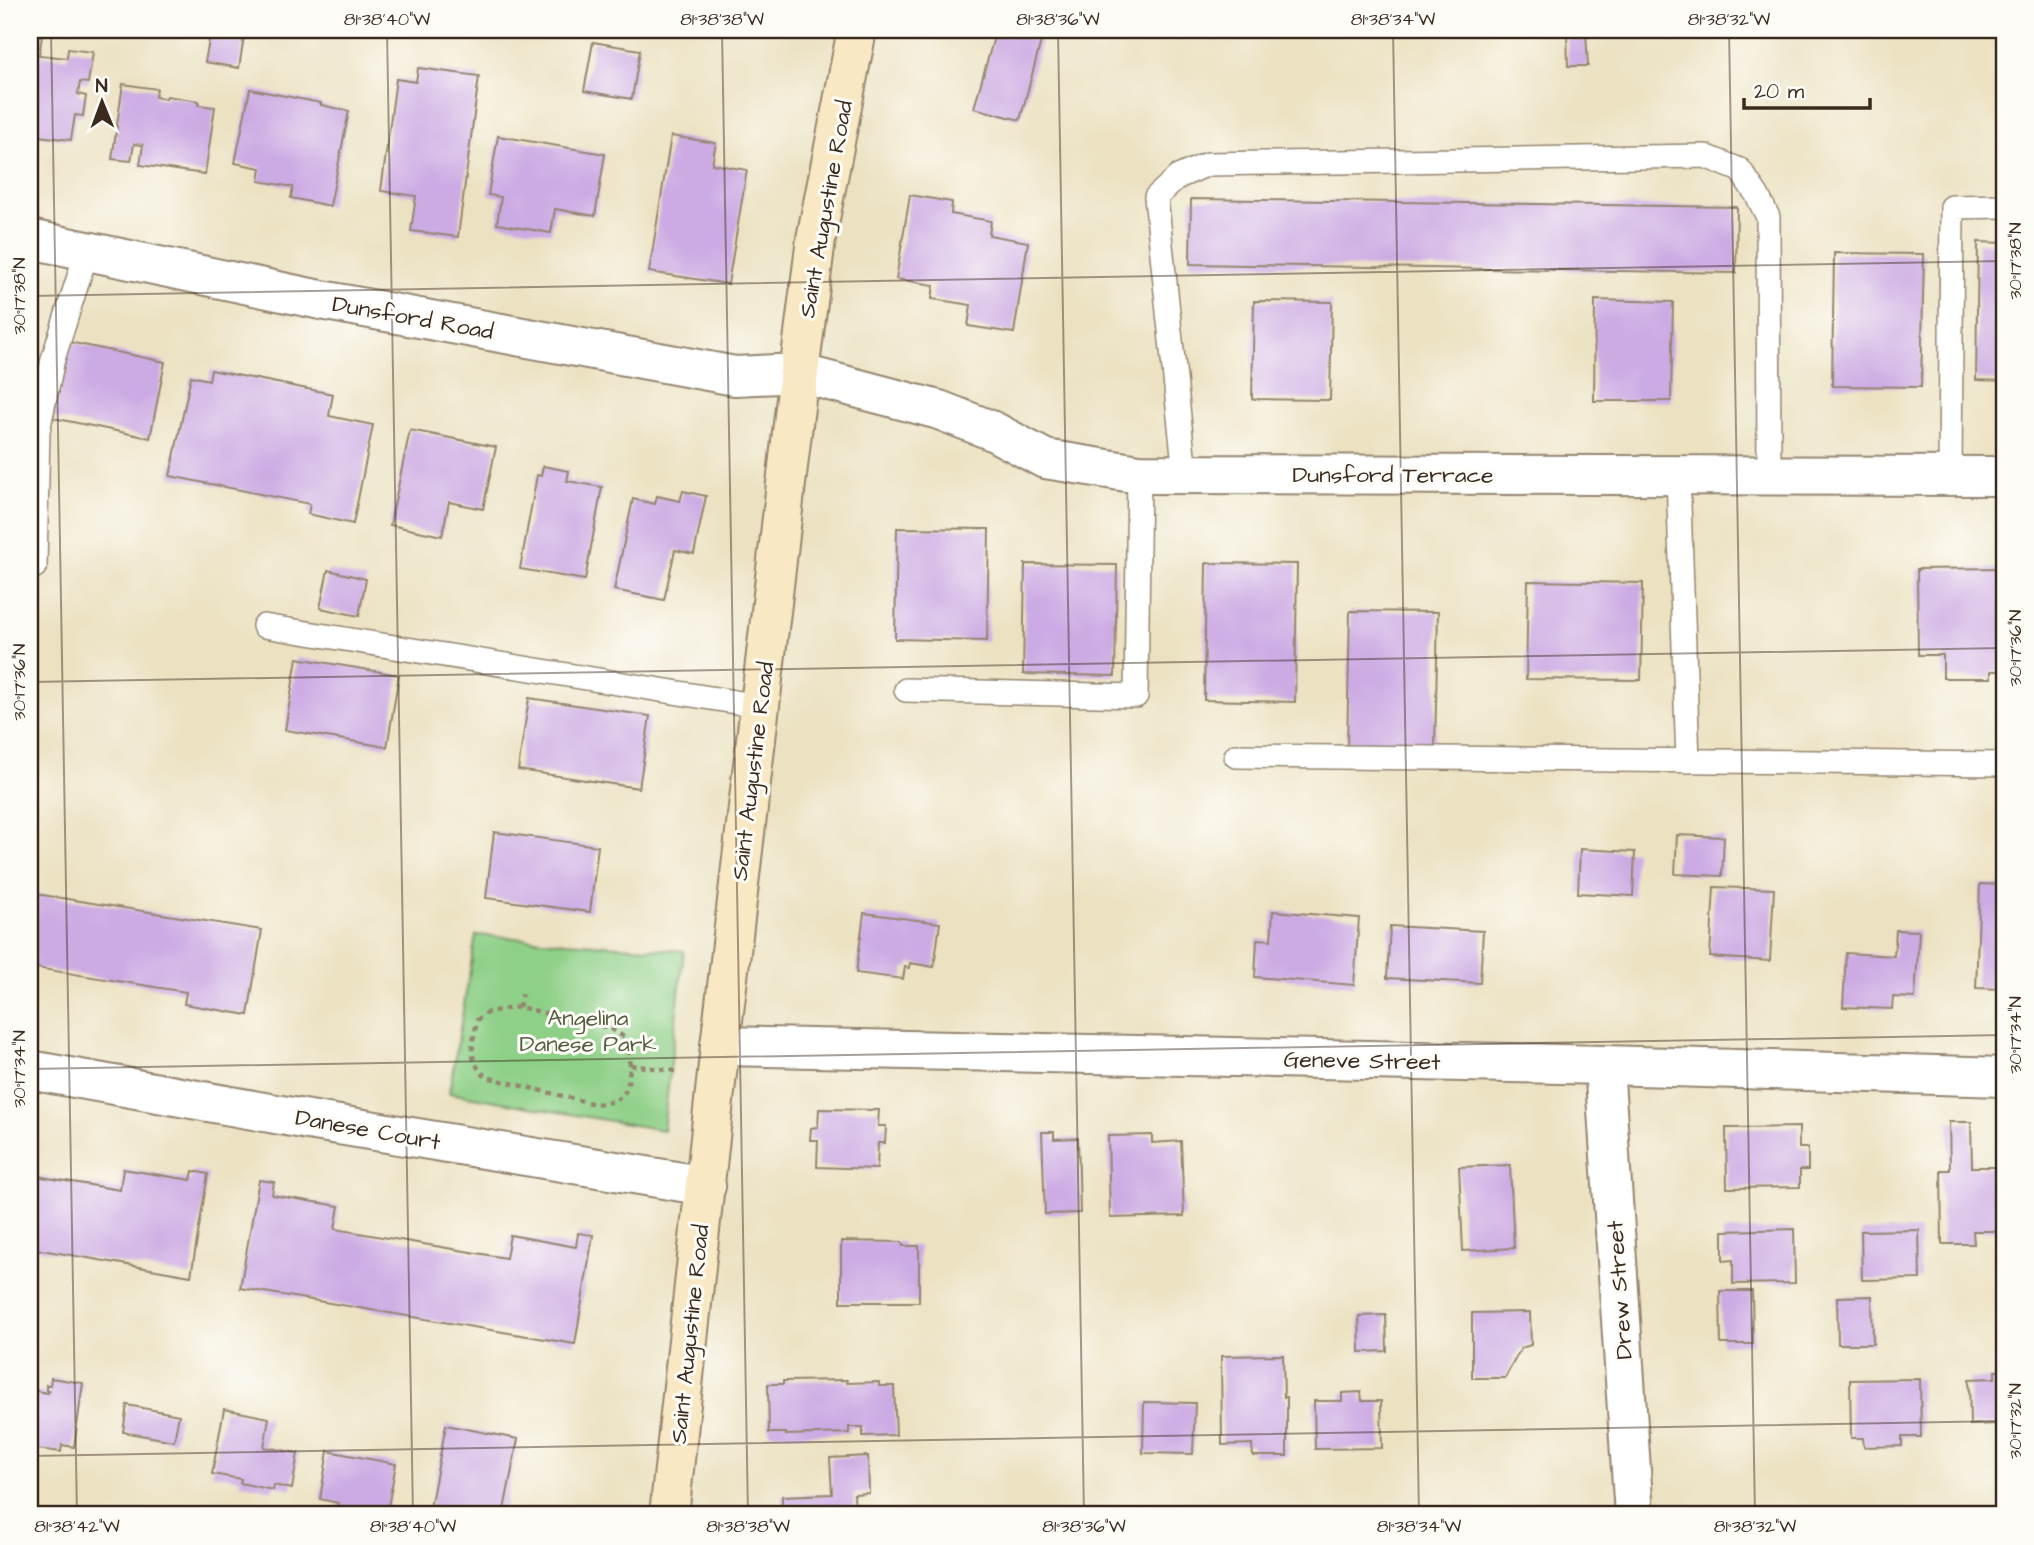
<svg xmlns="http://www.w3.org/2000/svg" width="2034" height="1545" font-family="'Architects Daughter',sans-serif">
<rect width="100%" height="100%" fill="#fdfcf7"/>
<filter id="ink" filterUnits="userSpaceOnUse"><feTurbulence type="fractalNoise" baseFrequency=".0143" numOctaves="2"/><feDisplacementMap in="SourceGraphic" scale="14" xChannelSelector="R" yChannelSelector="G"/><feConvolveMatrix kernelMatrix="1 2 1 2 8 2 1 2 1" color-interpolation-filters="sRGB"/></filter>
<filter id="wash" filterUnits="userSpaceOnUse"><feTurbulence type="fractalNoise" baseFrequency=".00686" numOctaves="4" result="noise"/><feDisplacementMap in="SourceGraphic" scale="28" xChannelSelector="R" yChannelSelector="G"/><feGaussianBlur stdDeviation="1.57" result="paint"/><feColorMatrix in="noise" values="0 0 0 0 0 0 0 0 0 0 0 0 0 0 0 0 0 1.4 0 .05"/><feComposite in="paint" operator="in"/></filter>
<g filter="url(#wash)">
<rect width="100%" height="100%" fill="#ece2c2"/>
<!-- green -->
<path fill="#8fd088" stroke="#657d53" stroke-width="2" d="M476,935L684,951L663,1130L449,1093Z"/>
<g id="blocks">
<!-- building -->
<g fill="#ccaae3">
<path d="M211,30H245L239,68L205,62Z"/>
<path d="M996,30L1041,41L1020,120L974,108Z"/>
<path d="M1586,31L1588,66H1568L1567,32Z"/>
<path d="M30,34L42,36L39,55L67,58L68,49L93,52L88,83L80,82L78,94L86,96L83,116L75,115L71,140L30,135Z"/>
<path d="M593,42L640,50L632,99L584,91Z"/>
<path d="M418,68L479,76L458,237L411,231L416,196L381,191L396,79L416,82Z"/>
<path d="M123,84L157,89L155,97L166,99L167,96L199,101L198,105L215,107L205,174L140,165L143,145L134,144L131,161L112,159Z"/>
<path d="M250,89L321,103V105L349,111L330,206L291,198L293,187L259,181L261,168L235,163Z"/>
<path d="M498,136L605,154L595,216L555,209L551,233L497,224L501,197L488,195Z"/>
<path d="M671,136L716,143L712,164L747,170L728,284L649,272Z"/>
<path d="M910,195L952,202L951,214L991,221L989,235L1028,242L1014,333L968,326L971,305L932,299L934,285L896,279Z"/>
<path d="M1191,199L1737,207L1736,273L1190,264Z"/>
<path d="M1978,242L2004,243V381L1976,380Z"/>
<path d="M1834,253L1924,254L1921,387L1832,386Z"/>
<path d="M1595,300L1673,302L1671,401H1594Z"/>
<path d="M1254,301L1332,302L1330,400L1252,399Z"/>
<path d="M69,342L165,362L150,438L53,418Z"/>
<path d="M211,370L333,394L329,416L373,425L353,524L308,514L310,504L170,476L191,376L209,380Z"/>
<path d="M410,430L496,447L483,509L449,502L442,536L390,525Z"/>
<path d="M543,466L569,471L567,481L602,487L585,580L520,569L537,475L541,476Z"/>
<path d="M683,491L706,496L694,554L675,550L664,600L614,590L633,499L655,504L657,496L680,501Z"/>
<path d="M897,528L989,529L987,641L895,639Z"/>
<path d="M1206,563L1297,564L1295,702L1204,700Z"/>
<path d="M1025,564L1117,565L1115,676L1023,674Z"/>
<path d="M2004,568V671H1991V678H1943V655H1918L1917,569Z"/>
<path d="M328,570L366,579L359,616L320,608Z"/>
<path d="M1528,581L1643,583L1641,680L1526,679Z"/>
<path d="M1350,611L1438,612L1435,749L1347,747Z"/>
<path d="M297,658L399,675L387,747L285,730Z"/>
<path d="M529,698L650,716L639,788L518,770Z"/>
<path d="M494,832L598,846L590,912L486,898Z"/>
<path d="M1677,835L1724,837L1722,876L1675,874Z"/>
<path d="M1580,849L1635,852L1633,896L1578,893Z"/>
<path d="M1980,884L2004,885V989L1976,988Z"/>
<path d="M1714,887L1774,889L1770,961L1710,957Z"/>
<path d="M30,893L262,930L248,1015L184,1004L186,992L30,967Z"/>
<path d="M1273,911L1359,918L1354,985L1255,977L1257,939L1271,940Z"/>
<path d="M864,913L940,923L934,967L910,963L909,968L905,967L903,979L856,973Z"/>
<path d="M1390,926L1483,931L1480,983L1387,978Z"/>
<path d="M1896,930L1919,931L1915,998L1893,997L1892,1009L1843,1007L1846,953L1894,956Z"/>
<path d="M819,1109L879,1110L878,1126H886L885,1143H878L877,1169L817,1167L818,1140H810L811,1128L818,1127Z"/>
<path d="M1949,1122H1971L1972,1167H2004V1231H1973L1974,1244H1942L1941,1170H1950Z"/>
<path d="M1799,1127V1148H1808V1170H1800V1187L1727,1188L1726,1128Z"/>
<path d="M1042,1132H1054V1139L1078,1138L1080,1213L1045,1214Z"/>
<path d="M1152,1135V1143L1181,1141L1184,1216L1110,1218L1108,1136Z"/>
<path d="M1510,1165L1514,1248L1463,1251L1459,1167Z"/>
<path d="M123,1169L191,1180L193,1171L208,1174L191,1276L30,1248V1175L120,1190Z"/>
<path d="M259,1180L274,1182L272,1195L339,1206L335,1229L506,1258L510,1235L576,1247L578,1233L593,1235L575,1344L240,1288Z"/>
<path d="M1794,1229L1795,1283L1733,1284V1260L1723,1261V1231Z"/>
<path d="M1919,1230L1920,1279L1862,1280L1861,1231Z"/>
<path d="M841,1241L902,1242L903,1246H919V1302H841Z"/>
<path d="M1720,1291H1752L1753,1344H1721Z"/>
<path d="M1872,1296L1873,1344H1838L1837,1297Z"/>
<path d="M1530,1312L1531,1345L1521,1348L1505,1378H1472V1313Z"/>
<path d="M1386,1315L1387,1351L1360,1352L1359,1316Z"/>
<path d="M1283,1355L1284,1397H1287V1456H1253L1252,1444L1222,1445L1221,1356Z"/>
<path d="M1995,1371H2004V1434H2000V1424L1970,1425L1969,1379L1995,1378Z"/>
<path d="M51,1378L83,1383L74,1447L62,1445L61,1452L30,1448V1390L48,1393L49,1390H46V1385H50Z"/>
<path d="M1920,1379L1921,1437H1902V1446L1864,1447L1863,1438H1851L1850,1380Z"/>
<path d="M847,1380V1383L879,1382V1386H894L896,1435L863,1436V1427H849V1433L786,1435V1433H769L768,1384H783V1381Z"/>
<path d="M1361,1392L1362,1401H1381L1382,1448L1315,1449L1314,1401H1342V1393Z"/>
<path d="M1144,1402L1195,1403L1193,1454L1143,1453Z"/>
<path d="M127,1405L179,1415L174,1441L123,1432Z"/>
<path d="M224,1409L269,1418L264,1447L298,1453L292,1489L274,1485L273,1490L240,1483L241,1479L212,1474Z"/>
<path d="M446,1425L518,1439L503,1515H469L430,1508Z"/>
<path d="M328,1451L396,1464L387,1512L369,1508L368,1515L356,1512L355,1514L347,1513L348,1511L337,1508L338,1503L320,1499Z"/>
<path d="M868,1456L869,1493L854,1494L855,1515H772V1509L782,1508V1496L832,1494L830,1458Z"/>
</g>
</g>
</g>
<g filter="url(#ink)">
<use href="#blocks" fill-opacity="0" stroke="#948670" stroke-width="2"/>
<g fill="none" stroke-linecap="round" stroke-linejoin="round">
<defs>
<g id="service">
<path d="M1185,474L1156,197L1178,177L1208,164L1705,156L1740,170L1757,195L1768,217L1769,475"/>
<path d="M1678,475L1688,761"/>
<path d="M1950,476L1952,207L2004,206"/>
<path d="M35,566L38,431L53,359L87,251"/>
<path d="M264,626L760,706"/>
<path d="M906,690L1136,696L1139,474"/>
<path d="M1236,756L2004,764"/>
</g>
<g id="minor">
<path d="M30,239L316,299L735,376L799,373L939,410L993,431L1045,459L1139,474L2004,476"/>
<path d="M720,1046L1604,1065L2004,1077"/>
<path d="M1604,1065L1634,1515"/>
<path d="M30,1070L309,1120L706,1186"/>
</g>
<path id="secondary" d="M669,1515L720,1046L799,373L816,239L857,30"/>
</defs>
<!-- service casing -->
<use href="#service" stroke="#948670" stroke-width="26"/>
<!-- minor casing -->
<use href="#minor" stroke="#948670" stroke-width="42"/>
<!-- secondary casing -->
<use href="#secondary" stroke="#948670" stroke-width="42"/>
<!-- path -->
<g stroke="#948670" stroke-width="4.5" stroke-dasharray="5 5" stroke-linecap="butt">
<path d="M519,1007L522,994"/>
<path d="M630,1065L626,1038L609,1028L519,1007L488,1012L477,1020C473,1045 466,1058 486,1077L595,1104C626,1102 628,1093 630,1065L675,1071"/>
</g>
<!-- service -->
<use href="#service" stroke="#fff" stroke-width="23"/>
<!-- minor -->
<use href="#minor" stroke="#fff" stroke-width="38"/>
<!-- secondary -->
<use href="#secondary" stroke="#f8e8c3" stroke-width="38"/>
</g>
</g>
<!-- ticks -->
<path fill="none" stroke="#3b2a1e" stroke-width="2" stroke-opacity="0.45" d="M51,30L77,1515M387,30L413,1515M722,30L748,1515M1058,30L1084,1515M1393,30L1419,1515M1729,30L1755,1515M30,296L2004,261M30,682L2004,648M30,1069L2004,1035M30,1456L2004,1421"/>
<g text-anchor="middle" stroke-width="6" stroke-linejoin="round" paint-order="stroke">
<!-- street labels -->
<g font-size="23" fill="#3b2a1e" stroke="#fdfcf7">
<text transform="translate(825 209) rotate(-80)" y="8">Saint Augustine Road</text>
<text transform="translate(413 317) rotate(10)" y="8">Dunsford Road</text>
<text x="1393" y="482">Dunsford Terrace</text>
<text transform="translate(752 771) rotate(-83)" y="8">Saint Augustine Road</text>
<text transform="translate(1362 1060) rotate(1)" y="8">Geneve Street</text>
<text transform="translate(368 1129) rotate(10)" y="8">Danese Court</text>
<text transform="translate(1619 1290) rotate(-94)" y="8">Drew Street</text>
<text transform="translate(689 1334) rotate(-84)" y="8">Saint Augustine Road</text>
</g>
<!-- park labels -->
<g font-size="23" fill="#545c3e" stroke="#fdfcf7">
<text x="588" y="1025">Angelina<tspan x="588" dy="26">Danese Park</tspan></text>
</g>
</g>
<!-- margin -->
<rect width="2034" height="1545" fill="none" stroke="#fdfcf7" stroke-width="77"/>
<!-- north arrow -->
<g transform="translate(102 102) rotate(359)" stroke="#fdfcf7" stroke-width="5" paint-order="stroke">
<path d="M0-5L12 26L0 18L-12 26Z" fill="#3b2a1e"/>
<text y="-10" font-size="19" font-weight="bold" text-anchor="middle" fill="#3b2a1e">N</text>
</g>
<!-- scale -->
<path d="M1744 98v10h126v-10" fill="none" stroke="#3b2a1e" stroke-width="3.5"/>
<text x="1754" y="98" font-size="21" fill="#3b2a1e" stroke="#fdfcf7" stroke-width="5" paint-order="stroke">20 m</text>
<rect x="38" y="38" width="1958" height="1468" fill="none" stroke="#3b2a1e" stroke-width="2.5"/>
<g font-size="18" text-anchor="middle" fill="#3b2a1e">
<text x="387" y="25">81°38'40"W</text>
<text x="722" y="25">81°38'38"W</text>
<text x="1058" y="25">81°38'36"W</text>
<text x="1393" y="25">81°38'34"W</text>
<text x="1729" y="25">81°38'32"W</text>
<text transform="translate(2015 261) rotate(-90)" y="6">30°17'38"N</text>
<text transform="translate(19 296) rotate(-90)" y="6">30°17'38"N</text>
<text transform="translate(2015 648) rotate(-90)" y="6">30°17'36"N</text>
<text transform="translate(19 682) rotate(-90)" y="6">30°17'36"N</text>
<text transform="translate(2015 1035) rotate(-90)" y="6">30°17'34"N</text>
<text transform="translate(19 1069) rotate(-90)" y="6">30°17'34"N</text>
<text transform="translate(2015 1421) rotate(-90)" y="6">30°17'32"N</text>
<text x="77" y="1532">81°38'42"W</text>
<text x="413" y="1532">81°38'40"W</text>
<text x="748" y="1532">81°38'38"W</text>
<text x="1084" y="1532">81°38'36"W</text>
<text x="1419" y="1532">81°38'34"W</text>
<text x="1755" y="1532">81°38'32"W</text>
</g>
</svg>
